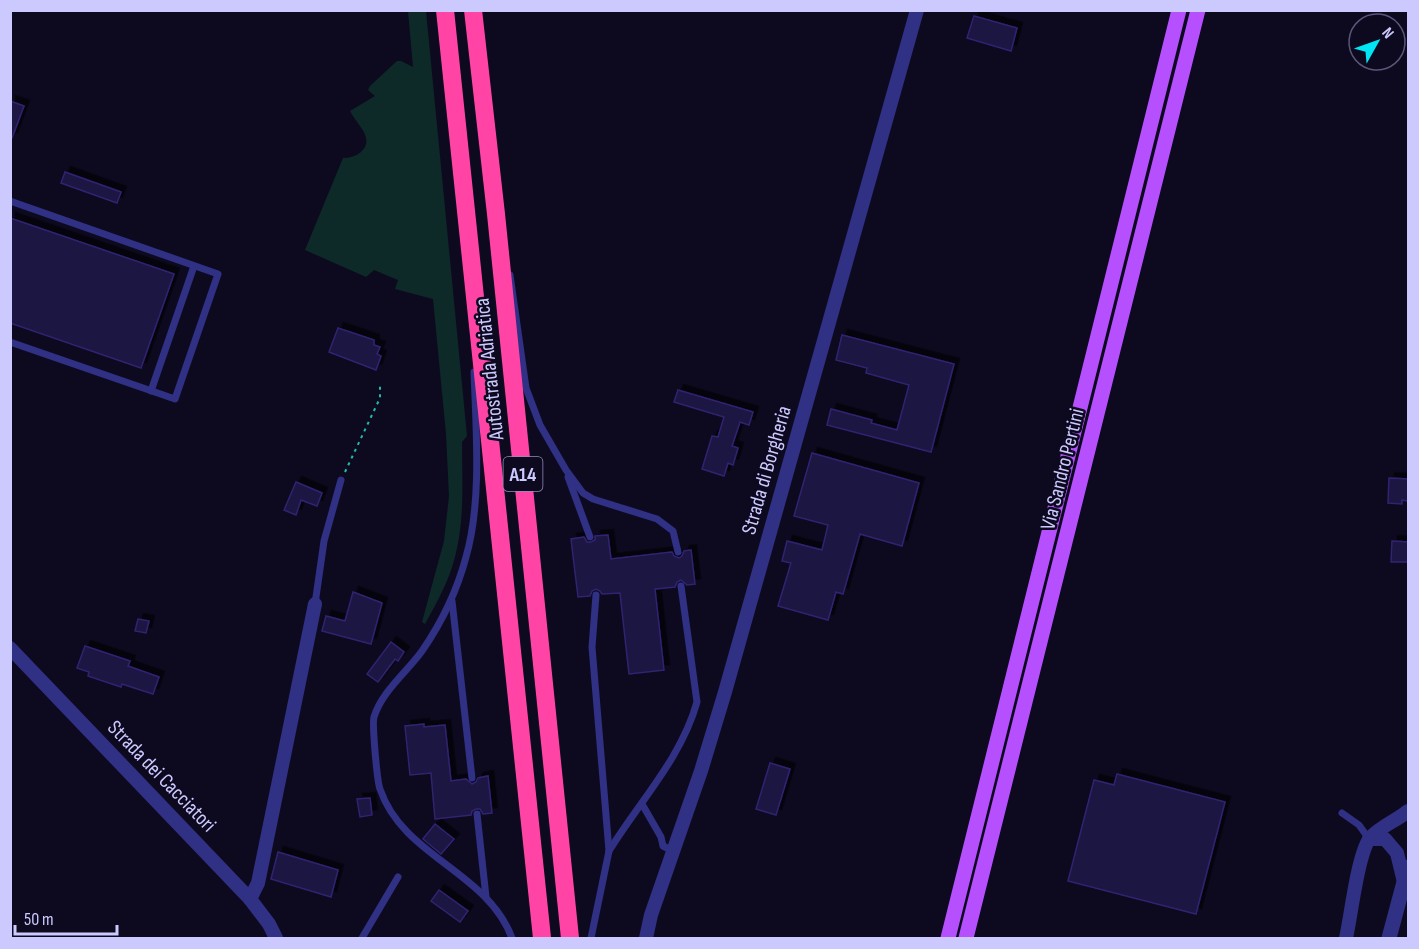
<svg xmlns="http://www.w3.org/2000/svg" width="1419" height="949" font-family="'Sofia Sans Condensed',sans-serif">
<defs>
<filter id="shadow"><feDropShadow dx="5.5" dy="-5.5" stdDeviation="0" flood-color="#0009"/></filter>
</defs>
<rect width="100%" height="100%" fill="#0d0a20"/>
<!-- green -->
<path fill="#0d2a28" d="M408,11H426L467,436L462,442C462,480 465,519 455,557C449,581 437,602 425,624L422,622L444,541L449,496L446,434L433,299L395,289L398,280L374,270L366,277L305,250L343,158C350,158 356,156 361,152C376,138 356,124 350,111L375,96L368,90L370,86L397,61H401L413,67Z"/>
<!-- building -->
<g fill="#1c1442" stroke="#302471" stroke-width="1.5" filter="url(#shadow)">
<path d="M974,16L1017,28L1011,51L967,38Z"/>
<path d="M10,101L24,106L12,138H10Z"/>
<path d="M65,172L121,192L117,203L61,183Z"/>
<path d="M10,218L174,274L141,368L10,323Z"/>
<path d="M338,328L374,340V345L380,347L377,354L381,356L376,370L329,352Z"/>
<path d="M842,335L954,364L931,452L827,425L831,409L872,420L871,423L897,430L909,385L866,373L867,368L836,360Z"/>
<path d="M678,390L753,412L749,425L740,422L732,446L738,448L733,465L728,463L724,476L702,469L712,436L718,437L724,417L674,402Z"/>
<path d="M812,453L919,483L902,546L860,534L843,594L836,592L828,620L778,606L791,563L782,561L787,541L822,550L828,525L794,516Z"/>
<path d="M1389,478L1408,479V501L1402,500V504L1388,503Z"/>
<path d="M296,482L322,493L317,506L301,500L296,515L284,510Z"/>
<path d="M608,535L611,559L672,552L674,556L679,558L682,556L684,551L691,550L695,584L687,585L681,580L677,582L675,587L655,589L664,670L629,674L620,593L602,594L600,591L596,589L592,591L590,596L578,597L571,539L584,537L587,542H591L595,540V536Z"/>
<path d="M1392,541L1408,542V562H1391Z"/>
<path d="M353,592L382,603L371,644L322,631L326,616L345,621Z"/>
<path d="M138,619L149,621L146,633L135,631Z"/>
<path d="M391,642L404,652L398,661L395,659L378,682L367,674Z"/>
<path d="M85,646L130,661L128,666L159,677L153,694L122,684L121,687L88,676L89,672L77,668Z"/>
<path d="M424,724V727L445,725L451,781L466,779L472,784L476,782L478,778L488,776L492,813L483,814L480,809H476L472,811L471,815L435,819L431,773L410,775L405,726Z"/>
<path d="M770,763L790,769L776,815L756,809Z"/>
<path d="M1117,774L1225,802L1196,914L1068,881L1094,780L1114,785Z"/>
<path d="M370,798L372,815L360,817L357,799Z"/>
<path d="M435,824L454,839L441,854L423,839Z"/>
<path d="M278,852L338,870L331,897L271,879Z"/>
<path d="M439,890L468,911L460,922L431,901Z"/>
</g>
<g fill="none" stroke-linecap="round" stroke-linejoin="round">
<!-- path -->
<path stroke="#21bbab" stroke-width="2" stroke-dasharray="3 4.5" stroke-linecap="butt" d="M345,472L380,398V384"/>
<!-- service -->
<g stroke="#303084" stroke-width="7">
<path d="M10,201L218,274L175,399L10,342"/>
<path d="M510,275L526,388L540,425L566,470L583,493L593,499L657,519L673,531L678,552"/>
<path d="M474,372C476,430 482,502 466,557C457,591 442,622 422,651C407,672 382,691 374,717C372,724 377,781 380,789C403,857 487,871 512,938"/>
<path d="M151,391L194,266"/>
<path d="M568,477L590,537"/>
<path d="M452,601L472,778"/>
<path d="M315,604L324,541L341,480"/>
<path d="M642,804L661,837L663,846L673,851"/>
<path d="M1342,813L1359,825L1369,839"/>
<path d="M477,814L486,897"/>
<path d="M609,851C639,802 681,759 697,702L681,586"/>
<path d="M362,938L398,877"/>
<path d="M591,938L609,851L592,647L596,595"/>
</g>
<!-- minor -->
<g stroke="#303084" stroke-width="14">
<path d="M10,648L250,899L269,924L276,938"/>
<path d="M1369,839H1385L1397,853L1404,882"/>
<path d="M250,899L258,883L315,604"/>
<path d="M646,938L651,915L701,771L725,692L917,10"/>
<path d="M1346,938C1351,916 1358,853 1370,838C1381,826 1396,821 1408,811"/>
</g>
<!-- tertiary -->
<path stroke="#303084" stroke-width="15" d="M1389,938L1408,867"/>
<!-- primary -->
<g stroke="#b650ff" stroke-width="15">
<path d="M948,938L1179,10"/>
<path d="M966,938L1198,10"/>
</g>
<!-- motorway -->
<g stroke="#ff44a6" stroke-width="18">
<path d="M445,10L542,938"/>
<path d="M473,10L496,214L570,938"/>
</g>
</g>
<g text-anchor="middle" stroke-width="5" stroke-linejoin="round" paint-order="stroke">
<!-- shield labels -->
<rect fill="#0d0a20" stroke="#9390bc" stroke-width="1.5" x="503.5" y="457" width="39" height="34" rx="4.5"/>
<g font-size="20" font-weight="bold" fill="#ccc9ff">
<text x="523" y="481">A14</text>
</g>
<!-- street labels -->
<g font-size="21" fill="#ccc9ff" stroke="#0d0a20">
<text transform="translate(489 369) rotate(-96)" y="7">Autostrada Adriatica</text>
<text transform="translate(1062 469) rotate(-76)" y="7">Via Sandro Pertini</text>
<text transform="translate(766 470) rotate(-74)" y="7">Strada di Borgheria</text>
<text transform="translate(162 776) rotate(46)" y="7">Strada dei Cacciatori</text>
</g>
</g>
<!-- border -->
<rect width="1419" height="949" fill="none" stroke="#ccc9ff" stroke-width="24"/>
<!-- north arrow -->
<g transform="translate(1377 42) rotate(50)"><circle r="28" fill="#0d0a20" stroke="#595679" stroke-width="1.5"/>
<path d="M0-4.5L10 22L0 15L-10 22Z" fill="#00e6f4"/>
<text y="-9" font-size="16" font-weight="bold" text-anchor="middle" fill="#ccc9ff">N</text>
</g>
<!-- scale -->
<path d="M15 925v9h102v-9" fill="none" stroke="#ccc9ff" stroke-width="3"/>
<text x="24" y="925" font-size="18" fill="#ccc9ff" stroke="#0d0a20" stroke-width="4.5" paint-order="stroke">50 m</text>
</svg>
